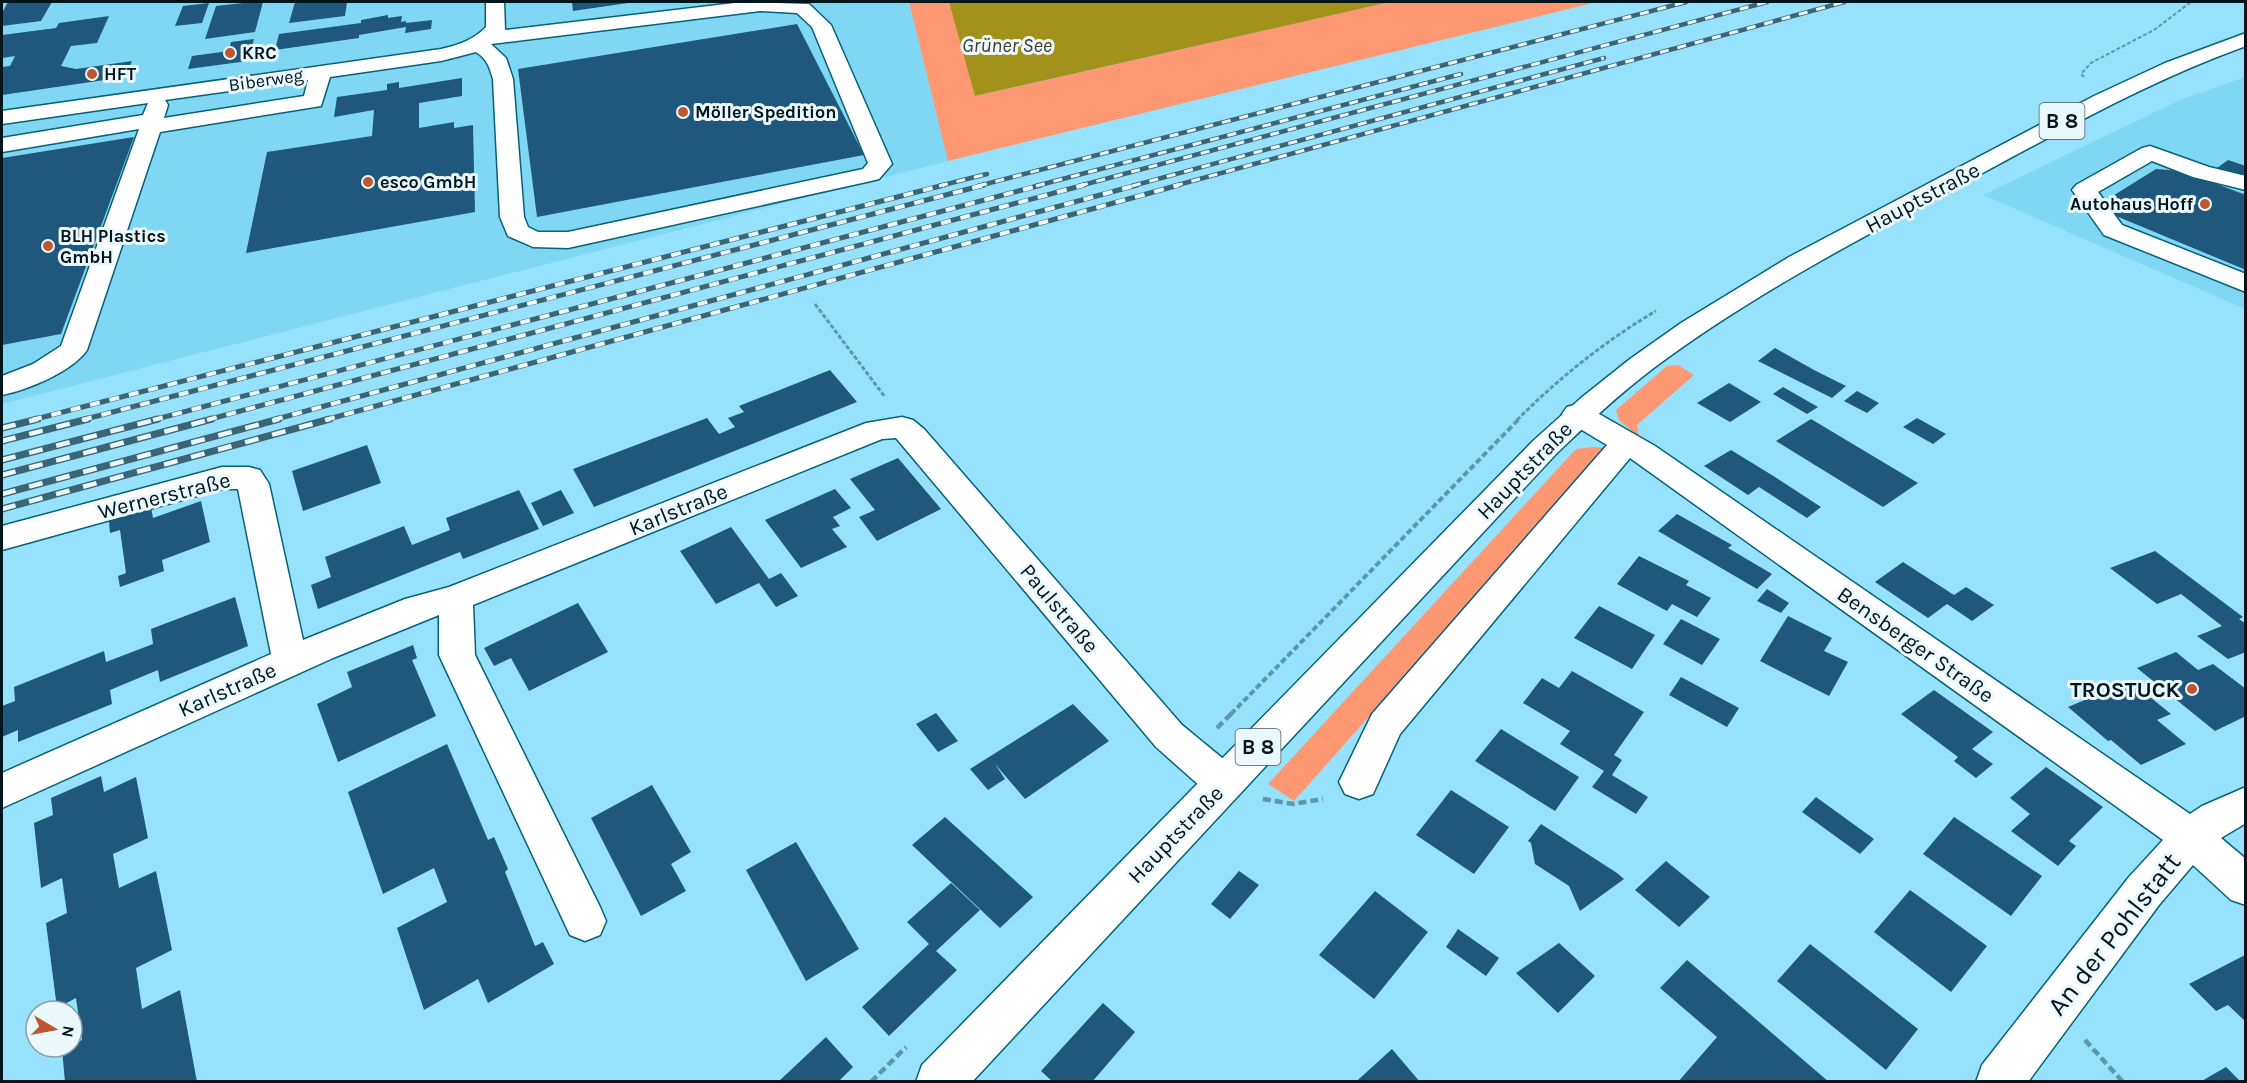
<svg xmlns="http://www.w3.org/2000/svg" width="2247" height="1083" font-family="Karla,sans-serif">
<rect width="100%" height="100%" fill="#96e2fc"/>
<!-- built -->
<g fill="#80d7f3">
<path d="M2,2H909L948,161L2,404Z"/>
<path d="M2245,77V309L1983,195L2180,100Z"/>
</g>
<!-- green -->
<g fill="#fd9872">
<path d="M909,2H949L976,96L1390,2H1597L948,161Z"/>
<path d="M1678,365L1694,375L1637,425L1639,437L1619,420L1616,410L1667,366Z"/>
<path d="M1593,447L1608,448L1294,801L1268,784L1576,449Z"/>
</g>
<!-- water -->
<path fill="#a2921b" d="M949,2H1390L975,96Z"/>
<!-- building -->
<g fill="#20577c">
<path d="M8,2H52L41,21L2,26V13Z"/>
<path d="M252,2H263L255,32L205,39L216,6Z"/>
<path d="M295,2H347L345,16L289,23Z"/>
<path d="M572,2H628V3L573,11Z"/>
<path d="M209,3L202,23L175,26L183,6Z"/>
<path d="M388,15V18L402,16L401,22L406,21V23L432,20L431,29L405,33L406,27L359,35V38L275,50L279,34L361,23V20Z"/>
<path d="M109,16L97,43L71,46L61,66L76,69L132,61L125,77L2,95V67L10,66L15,56L2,58V35L56,28L59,23Z"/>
<path d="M797,24L864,155L537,217L518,69Z"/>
<path d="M254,39L248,61L188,69L192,56L229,51L231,42Z"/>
<path d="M462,78V96L419,103V128L454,122V128L473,125L475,212L246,253L267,152L372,136L374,110L334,117L337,97L387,90V84L399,82V88Z"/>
<path d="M134,137L61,334L2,345V158Z"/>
<path d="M2228,160L2246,166V173L2240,176L2217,168Z"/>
<path d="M2156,169L2182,171L2246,195V270L2116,216L2103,202Z"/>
<path d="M1775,348L1814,370L1846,386L1832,398L1758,361Z"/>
<path d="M830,370L857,402L594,507L573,469L707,418L719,434L735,427L728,418L744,412L739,406Z"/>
<path d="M1729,383L1761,402L1730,422L1697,403Z"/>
<path d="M1783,387L1818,407L1807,414L1773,394Z"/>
<path d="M1857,391L1879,403L1867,413L1844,401Z"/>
<path d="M1917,418L1946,434L1933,444L1903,427Z"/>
<path d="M1811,419L1918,483L1883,507L1776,441Z"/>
<path d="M367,445L381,483L303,511L292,471Z"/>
<path d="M1731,450L1775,477L1821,507L1807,518L1759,487L1748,495L1704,466Z"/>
<path d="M898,458L941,509L877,541L859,517L875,510L850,479Z"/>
<path d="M835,489L851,508L833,517L840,526L832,529L847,547L801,568L765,520Z"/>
<path d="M519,490L539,529L463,559L460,552L318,609L311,585L331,577L325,557L404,526L412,545L450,530L446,518Z"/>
<path d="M561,490L574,513L543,526L531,503Z"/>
<path d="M201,501L210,542L162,560L164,571L120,587L118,576L126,573L120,530L110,533L109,521L151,507L153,518Z"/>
<path d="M1677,514L1732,545L1728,548L1772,574L1757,589L1658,531Z"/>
<path d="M731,527L769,579L781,573L798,596L776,607L759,583L716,604L680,551Z"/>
<path d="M2155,551L2243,617L2239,619L2246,624V652L2228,659L2197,636L2222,626L2181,594L2157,604L2110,568Z"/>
<path d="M1639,556L1689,581L1686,585L1711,598L1697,617L1672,604L1667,611L1617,584Z"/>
<path d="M1903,562L1954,595L1966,587L1994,605L1972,621L1947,604L1928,618L1875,582Z"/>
<path d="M1767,589L1789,603L1781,613L1757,601Z"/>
<path d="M235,597L248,646L160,682L158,670L110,690L112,704L18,742V730L2,737V706L15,701L14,687L104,651L106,662L153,644L151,629Z"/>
<path d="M578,603L608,652L529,691L511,658L494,666L484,648Z"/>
<path d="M1599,606L1655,635L1632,669L1574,638Z"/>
<path d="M1788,616L1832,638L1824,651L1848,662L1829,696L1760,661Z"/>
<path d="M1681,619L1720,639L1702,665L1663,644Z"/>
<path d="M413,645L417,658L412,660L436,716L338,762L317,704L352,687L347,672Z"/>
<path d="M2176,652L2198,670L2213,664L2246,689V716L2215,731L2137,668Z"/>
<path d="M1572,671L1644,712L1614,755L1622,760L1612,775L1648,797L1636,814L1592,787L1604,771L1560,744L1570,731L1523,703L1542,678L1559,688Z"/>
<path d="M1681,677L1739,708L1727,727L1669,695Z"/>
<path d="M2130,681L2171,714L2157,720L2186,744L2141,765L2111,740L2108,741L2068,707Z"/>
<path d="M1934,690L1993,732L1972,749L1993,764L1976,778L1954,761L1958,757L1901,714Z"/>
<path d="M1073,704L1109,741L1025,799L995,764L1005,779L988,790L970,769Z"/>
<path d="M936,713L958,741L938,752L916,724Z"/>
<path d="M1501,729L1579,777L1555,811L1475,761Z"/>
<path d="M447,744L488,840L494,837L508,869L505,872L535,946L543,942L554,964L488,1003L478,979L424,1010L397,928L447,902L434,868L383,894L348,792Z"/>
<path d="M2046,767L2103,807L2069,841L2076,846L2058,866L2011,831L2030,814L2010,798Z"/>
<path d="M101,776L104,792L136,777L148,838L113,854L119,888L156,871L172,950L136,968L142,1009L180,990L197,1082H65L62,1049L72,1047V1044L82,1040L76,998L57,1008L46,923L67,913L62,878L41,888L34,823L53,815L51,798Z"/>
<path d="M652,785L691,852L671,864L686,891L641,916L591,818Z"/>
<path d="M1451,790L1509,827L1474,874L1416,835Z"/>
<path d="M1816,797L1874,839L1860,854L1802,812Z"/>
<path d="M945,817L1033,897L1000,928L912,845Z"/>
<path d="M1954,817L2042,876L2011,916L1923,854Z"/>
<path d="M1541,824L1617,873L1624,879L1580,911L1569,886L1535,864L1531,843L1528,841Z"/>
<path d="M796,842L859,949L806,981L746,870Z"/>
<path d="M1666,861L1710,897L1679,927L1635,890Z"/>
<path d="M1239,871L1259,885L1230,919L1211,904Z"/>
<path d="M951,883L980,910L936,951L957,970L889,1036L862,1007L929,944L907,922Z"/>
<path d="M1910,890L1987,946L1951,992L1874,932Z"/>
<path d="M1375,891L1428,932L1374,999L1319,955Z"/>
<path d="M1458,929L1499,958L1486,976L1446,947Z"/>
<path d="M1559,943L1595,976L1558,1013L1516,973Z"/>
<path d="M1810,944L1918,1029L1886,1070L1777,981Z"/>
<path d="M2245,955L2246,956V1022L2228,1005L2216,1011L2189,984Z"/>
<path d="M1687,960L1744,1009L1829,1082H1678L1717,1037L1660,988Z"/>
<path d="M1103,1003L1135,1032L1092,1082H1053L1041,1071Z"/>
<path d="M826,1037L853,1067L838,1082H778Z"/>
<path d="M1392,1049L1420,1082H1356L1359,1079Z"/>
<path d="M2226,1067L2241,1082H2200Z"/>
</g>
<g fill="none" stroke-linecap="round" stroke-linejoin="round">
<defs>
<g id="minor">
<path d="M486,2H504L505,30L743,2L809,4L831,25L892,164L879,179L871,181L568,248L533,247L508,236L500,217L493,79C489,66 487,59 476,52L441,61L330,77L321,106L160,132L87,350C72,372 27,390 2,395V376L33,364L61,346L139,129L2,152V138L143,115L148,103L2,124V111L441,49C458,45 474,40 486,27ZM760,11L797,13L812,27L868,163L863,169L568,232H538L528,227L524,217L513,79L506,58L491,44ZM308,80L304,96L164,118L168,105L165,100Z"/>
<path d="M2150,146L2209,167L2246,176V190L2193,177L2152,161L2098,192L2122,225L2246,274V292L2104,235L2072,190L2076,185L2142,148Z"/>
<path d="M1577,404L1587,407L1655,446L2190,814L2202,806L2246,787V823L2221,838L2246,859V905L2231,900L2193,865L2159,905L2028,1082H1976L1982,1065L2129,877L2163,840L1630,458L1400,734L1373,794L1359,799L1345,794L1339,782L1372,714L1607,445L1567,421L1562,414L1567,407Z"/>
<path d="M902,417L913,420L924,429L1182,725L1238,771L1244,783L1238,795L1224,800L1210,795L1156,747L896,438L882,439L473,605L475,655L600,907L606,921L600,935L585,941L570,935L439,655V615L333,658L2,808V773L271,654L238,489H222L2,550V526L222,467H249L260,470L269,484L303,640L405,599L449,587L866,423Z"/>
</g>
<path id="major" d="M2246,33V46C2151,80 2065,129 1977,176C1865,236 1752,294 1651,370C1617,396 1586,425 1556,454L972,1082H916L922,1065L1534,440L1581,398L1630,359L1681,323L1789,257L2094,96L2165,63Z"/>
</defs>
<!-- minor casing -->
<use href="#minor" stroke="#056278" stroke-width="3"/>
<!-- major casing -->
<use href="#major" stroke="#056278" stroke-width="3"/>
<!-- path-far3 -->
<path stroke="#5f97aa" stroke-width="2" stroke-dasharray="4 2" stroke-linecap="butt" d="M2084,77L2081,74L2091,63L2154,30L2191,2"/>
<!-- path-far2 -->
<g stroke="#5f97aa" stroke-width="3" stroke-dasharray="4.5 2" stroke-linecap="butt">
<path d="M815,304L885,397"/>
<path d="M1517,420C1559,378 1605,341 1656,311"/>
</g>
<!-- path-far1 -->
<path stroke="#5f97aa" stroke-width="4" stroke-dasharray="6 3" stroke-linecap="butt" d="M1231,714L1519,419"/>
<!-- path -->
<g stroke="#5f97aa" stroke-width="4.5" stroke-dasharray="8 4" stroke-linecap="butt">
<path d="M1217,728L1232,713"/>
<path d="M1263,799L1293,804L1323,799"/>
<path d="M2085,1040L2123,1082"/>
<path d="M871,1082L906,1047"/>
</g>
<!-- minor -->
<use href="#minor" fill="#fff" fill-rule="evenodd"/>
<!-- major -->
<use href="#major" fill="#fff" fill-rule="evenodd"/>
<defs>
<g id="rail-far2">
<path d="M939,186L987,174"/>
<path d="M978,186L1686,2"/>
<path d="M1036,186L1461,74"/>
<path d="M1079,186L1767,2"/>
<path d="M1132,186L1604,58"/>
<path d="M1174,186L1844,2"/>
</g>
<g id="rail-far1">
<path d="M32,420L944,185"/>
<path d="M82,420L984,185"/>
<path d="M153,420L1041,185"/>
<path d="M207,420L1084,185"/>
<path d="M273,420L1137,185"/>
<path d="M325,420L1179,185"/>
</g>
<g id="rail">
<path d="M2,428L38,419"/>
<path d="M2,441L88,419"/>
<path d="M2,460L158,419"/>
<path d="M2,475L212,419"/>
<path d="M2,494L279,419"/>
<path d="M2,509L330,419"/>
</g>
</defs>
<!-- rail-far2 casing -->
<use href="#rail-far2" stroke="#3b6574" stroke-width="4.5"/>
<!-- rail-far1 casing -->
<use href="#rail-far1" stroke="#3b6574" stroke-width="5"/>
<!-- rail casing -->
<use href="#rail" stroke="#3b6574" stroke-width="7"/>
<!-- rail-far2 -->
<use href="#rail-far2" stroke="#ebf9fe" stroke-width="3" stroke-dasharray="9" stroke-linecap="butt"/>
<!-- rail-far1 -->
<use href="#rail-far1" stroke="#ebf9fe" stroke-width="4" stroke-dasharray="10" stroke-linecap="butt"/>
<!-- rail -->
<use href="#rail" stroke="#ebf9fe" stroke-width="4.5" stroke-dasharray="14" stroke-linecap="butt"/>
</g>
<!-- markers -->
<g fill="#be572d" stroke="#ebf9fe" stroke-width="2">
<circle cx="230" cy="53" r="6"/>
<circle cx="92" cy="74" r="6"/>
<circle cx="683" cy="112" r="6"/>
<circle cx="368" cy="182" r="6"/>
<circle cx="2205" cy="204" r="6"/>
<circle cx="48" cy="246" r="6"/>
<circle cx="2192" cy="689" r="6"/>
</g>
<g text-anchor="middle" stroke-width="6" stroke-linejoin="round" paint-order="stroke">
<!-- far-poi labels -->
<g font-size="18" font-weight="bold" fill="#00151c" stroke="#ebf9fe" text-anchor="start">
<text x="242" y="59">KRC</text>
<text x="104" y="80">HFT</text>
<text x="695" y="118">Möller Spedition</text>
<text x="380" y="188">esco GmbH</text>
<text x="2193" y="210" text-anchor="end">Autohaus Hoff</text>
<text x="60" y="242">BLH Plastics<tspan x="60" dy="21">GmbH</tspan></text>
</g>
<!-- far-street labels -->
<g font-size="18" fill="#00151c" stroke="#ebf9fe">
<text transform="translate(266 80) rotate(-8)" y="6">Biberweg</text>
</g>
<!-- far-water labels -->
<g font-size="20" font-style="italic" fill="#403d25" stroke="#ebf9fe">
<text x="1007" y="52">Grüner See</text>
</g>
<!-- shield labels -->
<g fill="#ebf9fe" stroke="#465960" stroke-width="1.5">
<rect x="2039.5" y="103" width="45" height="36" rx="4.5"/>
<rect x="1235.5" y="729" width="45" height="36" rx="4.5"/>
</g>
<g font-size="21" font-weight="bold" fill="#00151c">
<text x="2062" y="128">B 8</text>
<text x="1258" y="754">B 8</text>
</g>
<!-- street labels -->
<g font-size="22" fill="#00151c" stroke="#ebf9fe">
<text transform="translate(1922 197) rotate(-28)" y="8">Hauptstraße</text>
<text transform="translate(1524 470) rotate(-46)" y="8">Hauptstraße</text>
<text transform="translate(164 495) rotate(-14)" y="8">Wernerstraße</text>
<text transform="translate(678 509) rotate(-22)" y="8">Karlstraße</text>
<text transform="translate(1060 608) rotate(50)" y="8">Paulstraße</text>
<text transform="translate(1916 644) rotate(35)" y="8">Bensberger Straße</text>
<text transform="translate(227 689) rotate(-24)" y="8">Karlstraße</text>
<text transform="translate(1175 834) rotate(-46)" y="8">Hauptstraße</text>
</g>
<!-- poi labels -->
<g font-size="22" font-weight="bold" fill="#00151c" stroke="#ebf9fe" text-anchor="end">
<text x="2180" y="697">TROSTUCK</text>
</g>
<!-- near-street labels -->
<g font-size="27" fill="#00151c" stroke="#ebf9fe">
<text transform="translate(2114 934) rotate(-52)" y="9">An der Pohlstatt</text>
</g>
</g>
<!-- border -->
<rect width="2247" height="1083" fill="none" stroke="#00151c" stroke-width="6"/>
<!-- north arrow -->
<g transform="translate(54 1029) rotate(100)"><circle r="28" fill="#ebf9fe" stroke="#8d9ea4" stroke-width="1.5"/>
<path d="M0-4.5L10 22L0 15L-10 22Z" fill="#be572d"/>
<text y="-9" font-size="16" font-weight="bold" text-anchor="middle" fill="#00151c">N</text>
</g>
</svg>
